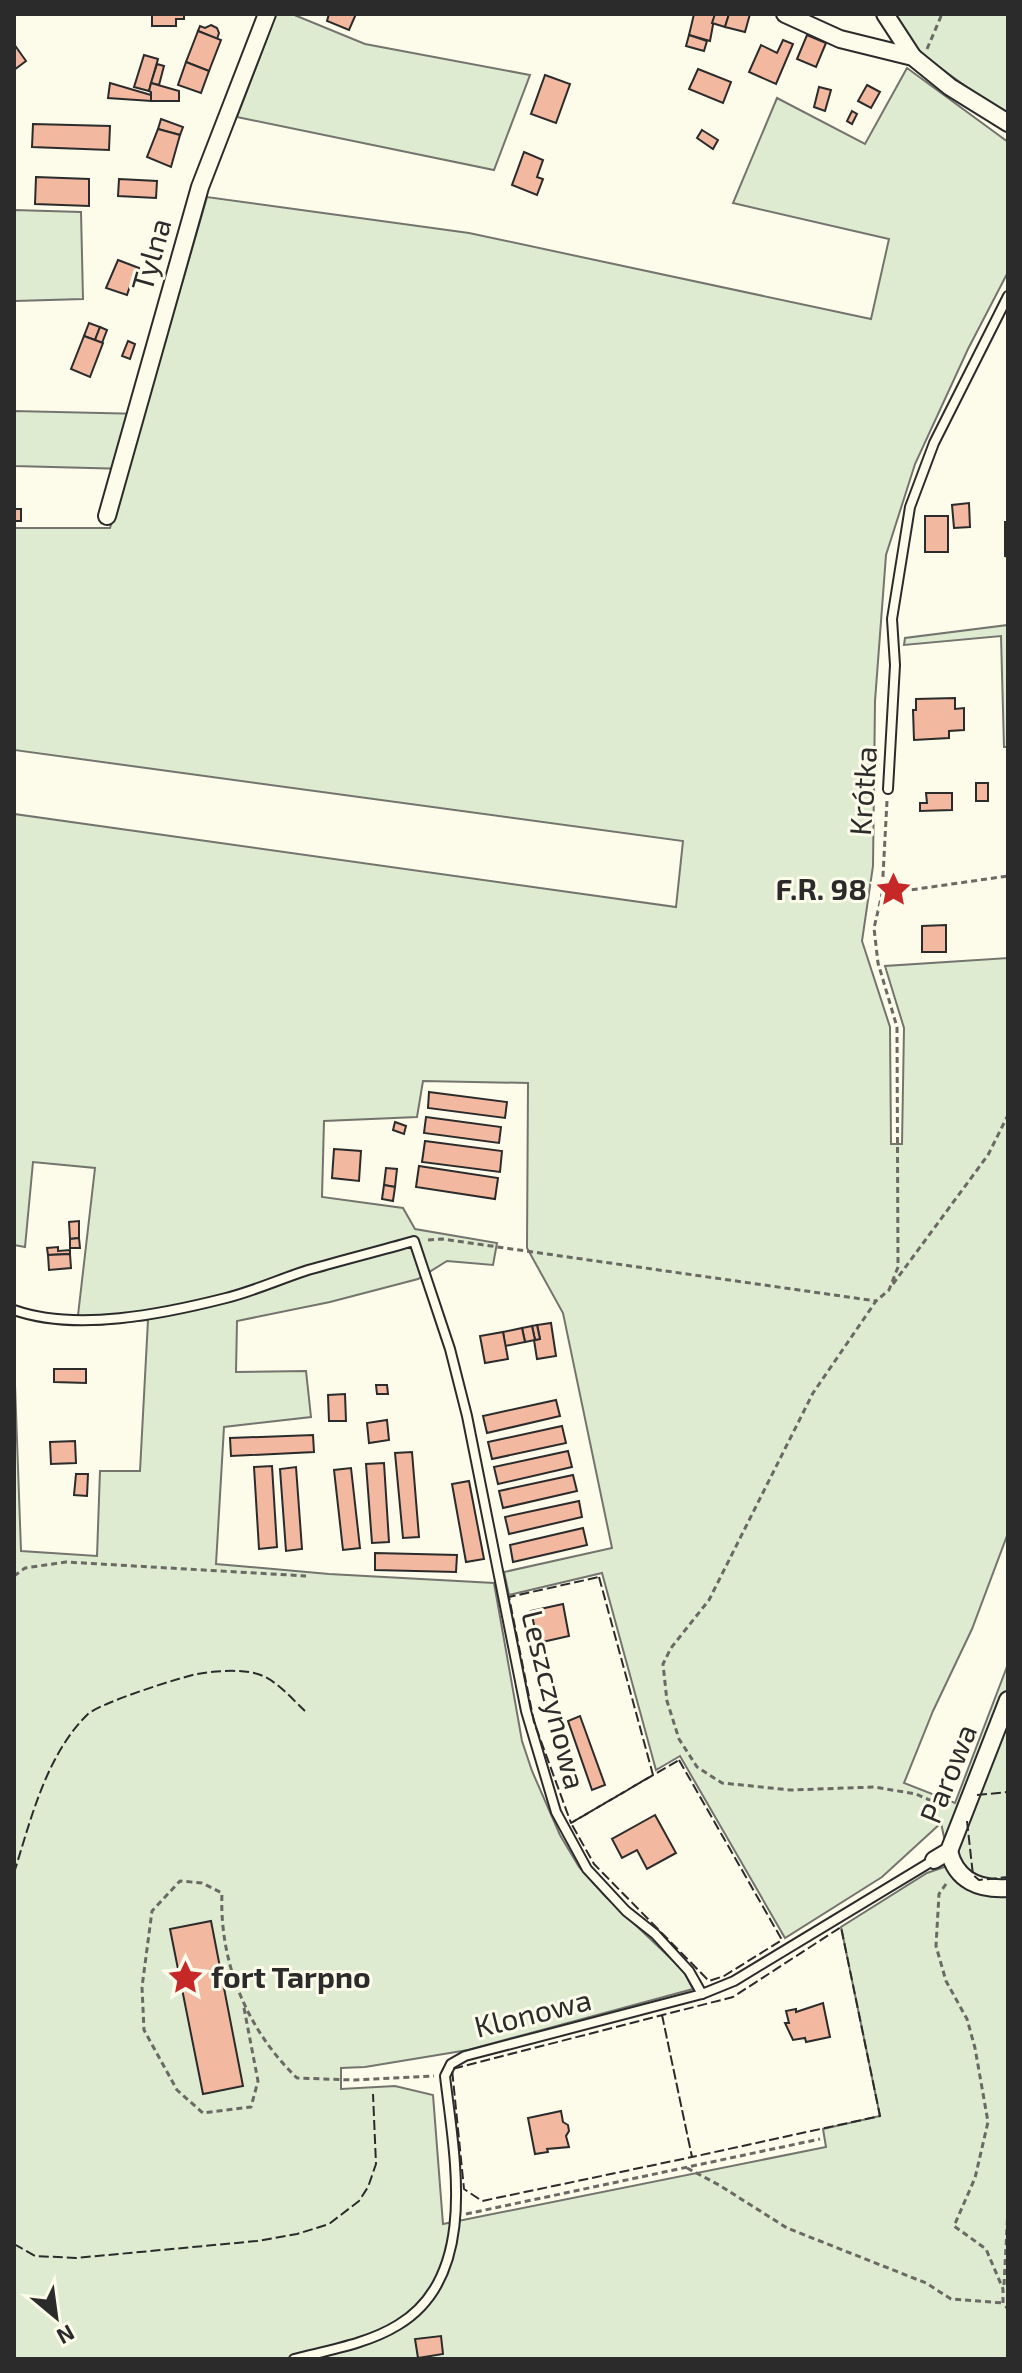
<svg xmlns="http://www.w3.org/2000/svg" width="1022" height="2373" font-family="'Exo 2',sans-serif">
<rect width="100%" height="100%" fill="#fdfbea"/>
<!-- green -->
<g fill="#deebd1" stroke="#74746e" stroke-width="2" fill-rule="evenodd">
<path d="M276,14H292L365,44L530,75L494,170L237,117Z"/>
<path d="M894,14H1008V117L917,51Z"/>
<path d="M907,68L1008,142V272L968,349L915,464L886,555L875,701L873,866L862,941L890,1027L891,1144H902L904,1028L885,966L1008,958V1533L972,1629L933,1711L904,1783L955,1803L1008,1664V2359H14V1357L21,1551L97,1556L100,1471H140L148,1320L96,1325L77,1324L95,1168L33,1162L25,1247L14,1245V814L676,907L683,841L14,750V528H110L128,469L14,466V411L144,414L207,197L469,233L871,319L889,239L733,203L777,98L865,144ZM423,1081L528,1083L527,1248L563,1313L612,1548L504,1572L509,1595L602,1573L656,1770L680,1756L785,1938L882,1877L941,1823L950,1865L927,1873L841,1927L880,2116L823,2129L826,2147L443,2224L433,2095L395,2086L341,2089V2068L365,2067L468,2050L693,1989L683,1970L605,1896L579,1867L560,1835L532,1771L522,1741L494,1583L329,1574L216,1564L224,1427L311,1417L306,1371L236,1372L237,1321L330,1302L418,1279L447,1261L493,1265L497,1243L415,1229L403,1208L322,1197L324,1121L417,1117Z"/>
<path d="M14,210L81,212L83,299L15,301L14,309Z"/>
<path d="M1008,625V747H1004L1001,636L904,645L905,638Z"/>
</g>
<!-- building -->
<g fill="#f2b8a0" stroke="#2b2b2b" stroke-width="2">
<path d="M152,14H184V19H176V26H152Z"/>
<path d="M329,14H356L349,30L327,21Z"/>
<path d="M694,14H715L710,41L689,35Z"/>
<path d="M715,14H729L725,27L712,23Z"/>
<path d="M729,14H750L745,32L725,27Z"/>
<path d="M211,25L217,28L219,33L217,39L198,31L200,26L205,28Z"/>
<path d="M198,31L221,40L209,71L186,62Z"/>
<path d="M689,35L707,41L704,51L686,46Z"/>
<path d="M807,35L826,43L816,67L797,59Z"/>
<path d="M783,40L793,44L776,84L749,72L761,45L777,53Z"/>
<path d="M14,44L26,61L14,70Z"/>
<path d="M144,55L158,59L149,91L134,87Z"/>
<path d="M186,62L209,71L201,93L178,85Z"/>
<path d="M157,64L164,66L159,85L151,83Z"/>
<path d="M698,69L731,82L723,103L689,89Z"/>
<path d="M545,75L570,84L556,123L531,114Z"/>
<path d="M110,83L151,95V101L108,98Z"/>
<path d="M151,83L179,91V101H151V92L149,91Z"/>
<path d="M867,85L880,92L871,108L858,101Z"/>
<path d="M819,87L831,90L825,111L814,107Z"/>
<path d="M852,111L857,114L852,124L847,121Z"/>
<path d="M161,119L183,127L180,135L158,129Z"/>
<path d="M33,124L110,126L109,150L32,147Z"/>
<path d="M158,129L180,135L171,167L147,157Z"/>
<path d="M702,130L718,140L713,149L697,138Z"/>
<path d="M524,152L543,160L537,177L543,179L537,195L512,185Z"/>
<path d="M36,177L89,179V206L35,204Z"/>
<path d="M119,179L157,181L156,198L118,196Z"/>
<path d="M118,260L139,268L138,282L134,281L132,287L130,286L127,295L106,288Z"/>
<path d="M89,323L100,327L95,340L84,336Z"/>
<path d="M100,327L107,330L102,343L95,340Z"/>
<path d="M84,336L103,343L90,377L71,369Z"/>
<path d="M128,341L135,344L130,359L122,356Z"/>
<path d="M969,503L970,527L954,528L952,505Z"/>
<rect x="14" y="509" width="7" height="12"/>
<rect x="925" y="516" width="23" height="36"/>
<path d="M1005,522H1008V557L1005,556Z"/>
<path d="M955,698V709L964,708V730L949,731V738L914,740L913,710H916V699Z"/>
<rect x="976" y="783" width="12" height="18"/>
<path d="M926,793H952V810L920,811V803H927Z"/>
<path d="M946,925V952H922V926Z"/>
<path d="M429,1092L507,1102L505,1118L428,1108Z"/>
<path d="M426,1117L501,1127L499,1143L424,1133Z"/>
<path d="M395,1122L406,1126L404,1134L393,1130Z"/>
<path d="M425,1141L502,1151L500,1172L422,1162Z"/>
<path d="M334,1149L361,1151L359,1181L332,1178Z"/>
<path d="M419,1166L498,1178L495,1199L416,1187Z"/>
<path d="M386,1168L397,1169L395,1187L384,1185Z"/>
<path d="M384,1185L395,1187L393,1201L382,1199Z"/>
<path d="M79,1221V1238L70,1239L69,1222Z"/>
<path d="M79,1238L80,1248H70V1239Z"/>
<path d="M58,1247V1251L70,1250V1254L48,1255L47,1248Z"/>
<path d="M70,1254L71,1268L49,1270L48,1255Z"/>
<path d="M551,1323L556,1356L537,1359L534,1340L540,1339L537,1325Z"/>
<path d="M537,1325L540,1339L535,1340L532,1326Z"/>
<path d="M532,1326L535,1340L525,1342L522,1328Z"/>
<path d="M522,1328L525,1342L505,1346L503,1332Z"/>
<path d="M503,1332L508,1359L485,1363L480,1336Z"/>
<path d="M54,1369H86V1383L54,1382Z"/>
<path d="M376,1385H387L388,1394H377Z"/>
<path d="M345,1394L346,1421H329L328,1395Z"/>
<path d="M556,1400L560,1416L487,1433L483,1416Z"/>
<path d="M387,1420L389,1440L369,1443L367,1423Z"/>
<path d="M562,1426L566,1443L492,1459L488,1442Z"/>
<path d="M313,1435L314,1452L231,1456L230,1438Z"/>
<path d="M75,1441L76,1463L51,1464L50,1442Z"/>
<path d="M568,1451L572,1467L498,1484L494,1467Z"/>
<path d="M412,1452L419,1537L403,1538L395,1453Z"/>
<path d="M384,1463L389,1542L372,1543L366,1464Z"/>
<path d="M272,1466L277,1547L259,1549L254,1467Z"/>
<path d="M296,1467L302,1549L286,1551L280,1469Z"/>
<path d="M351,1468L360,1548L343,1550L334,1470Z"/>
<path d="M76,1474H88L87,1496L74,1495Z"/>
<path d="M573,1475L577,1491L503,1508L499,1491Z"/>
<path d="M469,1481L484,1559L466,1562L452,1484Z"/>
<path d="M579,1501L582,1517L509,1534L505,1517Z"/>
<path d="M583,1528L587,1545L513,1562L510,1545Z"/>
<path d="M375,1553L457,1555L456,1572L375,1570Z"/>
<path d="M563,1604L569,1636L538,1643L531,1611Z"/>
<path d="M580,1716L605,1785L592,1790L568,1721Z"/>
<path d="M655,1815L676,1853L647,1869L637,1850L622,1858L612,1839Z"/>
<path d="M211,1921L243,2086L203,2094L170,1929Z"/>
<path d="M823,2003L830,2037L806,2042L805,2038L793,2040L785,2023H789L786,2011L796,2009V2012Z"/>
<path d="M561,2111L563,2122L568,2125L569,2131L566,2136L569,2147L547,2149L548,2152L535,2154L528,2118Z"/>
<path d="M441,2336L443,2354L418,2358L415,2339Z"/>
</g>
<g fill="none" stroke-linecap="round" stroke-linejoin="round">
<defs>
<g id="lane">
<path d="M888,789L895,665L892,619L910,507L934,443L1008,296"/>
<path d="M14,1310C76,1332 163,1314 226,1298C254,1291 280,1279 308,1270C343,1260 379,1251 414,1241L450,1349L467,1416L526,1711L556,1812L587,1869L626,1911L655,1934L689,1971L702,1994"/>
<path d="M294,2359C329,2350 367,2344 398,2325C480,2276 454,2155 445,2076L451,2064L465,2056L702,1994L734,1981L934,1860"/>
</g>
<g id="street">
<path d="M785,14L840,39L913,57L950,87L1008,123"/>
<path d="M885,14L913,57"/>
<path d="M107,516L200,187L267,14"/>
<path d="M949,1851C956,1881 980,1890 1008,1888"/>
<path d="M934,1860L949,1851L1008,1700"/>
</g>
</defs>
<!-- lane casing -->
<use href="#lane" stroke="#2b2b2b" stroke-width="12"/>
<!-- street casing -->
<use href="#street" stroke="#2b2b2b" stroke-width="20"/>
<!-- path -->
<g stroke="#6a6964" stroke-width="3" stroke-dasharray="6 4" stroke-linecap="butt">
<path d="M927,49L942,14"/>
<path d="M887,801L882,894L874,928L878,963L897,1027L898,1267L889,1290L876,1301L813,1393L709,1600L671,1648L663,1664L667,1701L679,1739L697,1767L722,1783L791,1790L874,1787L916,1794L948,1808"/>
<path d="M882,894L1008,876"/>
<path d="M428,1240L442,1239L876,1301"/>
<path d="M893,1284L988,1155L1008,1115"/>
<path d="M14,1576L25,1568L66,1562L306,1576"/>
<path d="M946,1884L939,1894L936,1946L946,1981L967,2019L975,2048L988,2122L975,2178L954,2226L986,2249L1003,2289V2303L1008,2309"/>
<path d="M244,2008L258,2081L251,2107L203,2113L177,2090L144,2030L142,1987L152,1911L180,1881L202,1883L222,1893C219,1962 247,2030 297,2078L354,2080L434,2076"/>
<path d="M687,2168L719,2185L787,2228L926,2283L951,2299L1003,2303"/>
<path d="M466,2214L820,2139"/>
<path d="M1004,2285L1008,2209"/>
</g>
<!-- lane -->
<use href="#lane" stroke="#fdfbea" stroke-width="8"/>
<!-- street -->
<use href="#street" stroke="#fdfbea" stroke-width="16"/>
<!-- fence -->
<g stroke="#2b2b2b" stroke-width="2" stroke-dasharray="10 4" stroke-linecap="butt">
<path d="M599,1577L653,1775L571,1823L534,1722L509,1597Z"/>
<path d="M679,1760L782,1940L724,1976L709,1981L594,1864L571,1823Z"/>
<path d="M977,1795L1008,1792"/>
<path d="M967,1821L973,1875L979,1880L1008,1877"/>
<path d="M14,1873C31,1819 46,1755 88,1714C100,1703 178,1678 197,1674C216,1671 245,1668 263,1676C279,1683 293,1700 305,1711"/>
<path d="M662,2015L692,2157L880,2116L841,1927L733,1997L452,2069L464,2189L482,2201L692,2157L662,2015"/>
<path d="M14,2244L35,2256L76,2258L257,2241L297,2234L329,2224L359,2201L368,2187L376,2164L373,2094"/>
</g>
</g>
<!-- icons -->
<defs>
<symbol id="sight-bare" viewBox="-9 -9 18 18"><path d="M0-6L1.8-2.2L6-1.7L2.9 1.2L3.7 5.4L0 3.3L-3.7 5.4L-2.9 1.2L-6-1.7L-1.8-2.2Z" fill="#c62828" stroke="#fdfbea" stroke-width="2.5" paint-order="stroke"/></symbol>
</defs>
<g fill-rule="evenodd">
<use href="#sight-bare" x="868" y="864" width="51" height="51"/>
<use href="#sight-bare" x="160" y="1952" width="51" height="51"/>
</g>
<g text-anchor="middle" stroke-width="6" stroke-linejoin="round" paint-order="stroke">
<!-- street labels -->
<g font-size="30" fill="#2b2b2b" stroke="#fdfbea">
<text transform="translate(152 255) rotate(-74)" y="10">Tylna</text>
<text transform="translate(864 791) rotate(-86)" y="10">Krótka</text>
<text transform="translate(553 1700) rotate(76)" y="10">Leszczynowa</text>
<text transform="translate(949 1774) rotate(-68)" y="10">Parowa</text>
<text transform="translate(533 2014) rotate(-14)" y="10">Klonowa</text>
</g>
<!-- poi labels -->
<g font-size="30" font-weight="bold" fill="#2b2b2b" stroke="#fdfbea" text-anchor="end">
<text x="867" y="900">F.R. 98</text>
<text x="211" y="1988" text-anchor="start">fort Tarpno</text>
</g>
</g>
<!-- border -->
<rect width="1022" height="2373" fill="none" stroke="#2b2b2b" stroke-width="32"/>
<!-- north arrow -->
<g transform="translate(56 2317) rotate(151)" stroke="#fdfbea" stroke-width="6" paint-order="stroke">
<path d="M0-6L14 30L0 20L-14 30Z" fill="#2b2b2b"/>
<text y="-12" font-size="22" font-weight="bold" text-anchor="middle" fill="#2b2b2b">N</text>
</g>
</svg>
